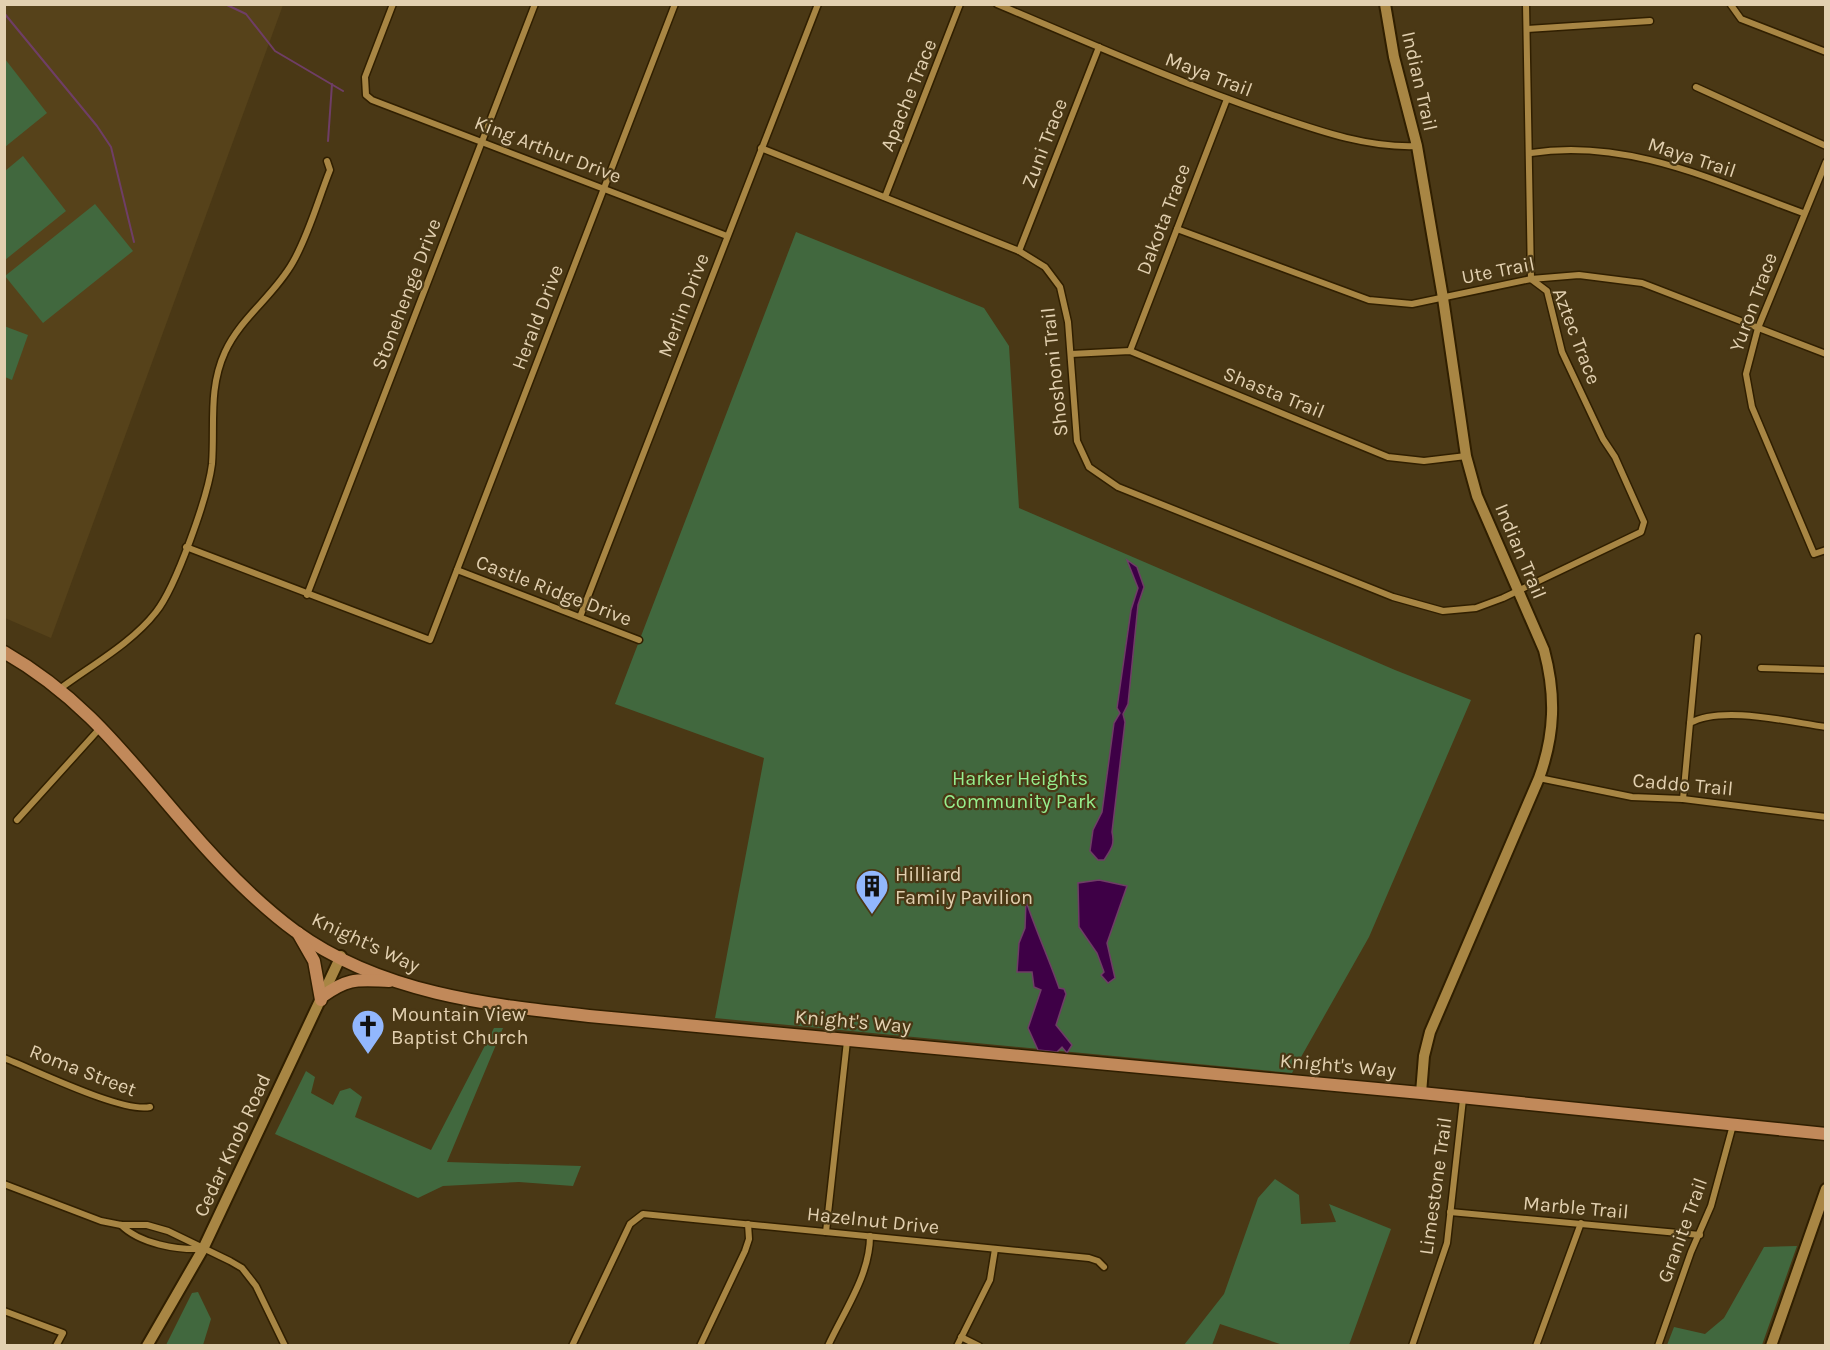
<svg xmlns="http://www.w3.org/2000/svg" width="1830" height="1350" font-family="Karla,sans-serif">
<rect width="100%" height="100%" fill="#4a3815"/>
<!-- built -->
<path fill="#56421a" d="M4,5H283L51,638L5,618Z"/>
<!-- green -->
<g fill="#41683e">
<path d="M5,59L47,113L5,147H4Z"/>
<path d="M23,156L66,211L5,260V171Z"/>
<path d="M95,204L133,251L43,323L5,276Z"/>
<path d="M796,232L984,308L1009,346L1019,508L1395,670L1471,700L1369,937L1292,1073L715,1018L764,758L615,704Z"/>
<path d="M4,326L28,335L12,380L5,377Z"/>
<path d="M494,1028H503L447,1162L581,1166L573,1186L519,1182L443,1186L418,1198L275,1134L306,1071L315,1077L311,1093L333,1105L340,1091L350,1088L362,1097L355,1117L431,1150Z"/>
<path d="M1275,1179L1299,1195L1301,1224L1336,1222L1329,1204L1391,1229L1349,1345H1283L1220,1324L1212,1345H1184L1224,1294L1258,1198Z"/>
<path d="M1797,1246L1762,1345H1667L1674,1327L1705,1334L1724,1318L1764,1247Z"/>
<path d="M198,1292L211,1319L203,1345H166L192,1293Z"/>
</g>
<!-- water -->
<g fill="#3e0046" stroke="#6f3e66" stroke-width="1.5">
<path d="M1127,560L1137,567L1144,587L1138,605L1128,704L1123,714L1125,722L1112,832C1115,845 1111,849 1104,860H1098L1090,851L1093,830L1102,812L1114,723L1120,713L1117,708L1131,610L1138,588Z"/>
<path d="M1099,880L1127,886L1107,943L1115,978L1108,983L1101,975L1104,972L1097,953L1079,927L1078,883Z"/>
<path d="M1026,901C1036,931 1049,959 1059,988L1064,989L1066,994L1056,1025L1072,1045L1067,1053L1062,1047L1057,1052L1038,1050L1028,1028L1041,990L1034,987L1032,972H1017L1019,943L1025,928Z"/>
</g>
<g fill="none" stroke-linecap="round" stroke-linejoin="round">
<!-- stream -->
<g stroke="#6f3e66" stroke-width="2">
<path d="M225,4L246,14L275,51L343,91"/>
<path d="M4,13L97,126L111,147L134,242"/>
<path d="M328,141L332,84"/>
</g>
<defs>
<g id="minor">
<path d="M393,4L365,77L366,95L372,100L727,236"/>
<path d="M997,4C1087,42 1177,82 1270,114C1317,130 1366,148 1417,146"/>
<path d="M1731,5L1741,19L1826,52"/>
<path d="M1527,29L1650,21"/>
<path d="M1696,87L1826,146"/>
<path d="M761,148L1019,251L1045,267L1060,287L1068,322L1077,441L1089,467L1118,487L1393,597L1443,611L1476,608L1503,598L1641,532L1644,522L1615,457L1603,439L1562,352L1547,291L1531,279L1526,4"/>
<path d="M1531,153C1627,138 1715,181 1803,213"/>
<path d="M1826,162L1758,328L1746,374L1752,407L1814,554L1826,550"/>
<path d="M885,197L960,4"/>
<path d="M1177,229L1369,300L1412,304L1531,279L1579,275L1642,283L1826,354"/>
<path d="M1019,251L1099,47"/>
<path d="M1130,351L1227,99"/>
<path d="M1071,354L1130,351L1388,457L1424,461L1466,456"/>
<path d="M186,547L430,640L675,4"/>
<path d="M457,570L639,640"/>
<path d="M307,595L535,4"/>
<path d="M580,617L818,4"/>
<path d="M1761,668L1826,670"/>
<path d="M61,688C92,665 132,643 156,612C176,587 208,496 212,464C215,425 208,389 225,352C241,317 274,296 293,262C309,234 318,200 330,170L327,161"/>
<path d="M1690,723L1698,637"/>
<path d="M1539,778L1632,797L1683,799L1826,817"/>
<path d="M1683,799L1690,723C1722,705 1789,722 1826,727"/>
<path d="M17,820L101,727"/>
<path d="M4,1058C35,1070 122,1113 150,1107"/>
<path d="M4,1184L101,1221L121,1225H147L168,1231L230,1261L242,1268L256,1286L285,1346"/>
<path d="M1450,1212L1700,1235"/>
<path d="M121,1225C140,1244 177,1250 202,1249"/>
<path d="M826,1232L847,1041"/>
<path d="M4,1311L63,1333L56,1346"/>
<path d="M961,1337L979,1346"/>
<path d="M572,1346L630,1224L643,1214L1089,1258L1098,1261L1104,1267"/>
<path d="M700,1346L745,1251L749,1239L748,1224"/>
<path d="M828,1346C844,1311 870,1275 870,1236"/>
<path d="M957,1346L990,1280L995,1249"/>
<path d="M1412,1346L1447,1243L1463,1099"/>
<path d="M1536,1346L1581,1223"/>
<path d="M1658,1346L1691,1252L1711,1206L1733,1125"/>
</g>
<g id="tertiary">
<path d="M1385,4L1394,57L1417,146L1443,298L1466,456L1477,496L1544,650C1556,695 1555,734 1539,778L1430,1032L1424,1056L1421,1093"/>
<path d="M147,1346L203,1249L341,956"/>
<path d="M1771,1346L1826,1189"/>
</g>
<g id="secondary">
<path d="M4,652C84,698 126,756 184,823C218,863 253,900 295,931C380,993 488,1005 589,1016L1421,1093L1826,1134"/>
<path d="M298,933L314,961L321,1000"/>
<path d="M323,996C349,977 358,980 389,981"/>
</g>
</defs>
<!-- minor casing -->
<use href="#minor" stroke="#301f00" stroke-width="9"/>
<!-- tertiary casing -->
<use href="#tertiary" stroke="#301f00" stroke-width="14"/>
<!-- secondary casing -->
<use href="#secondary" stroke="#301f00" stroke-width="15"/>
<!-- minor -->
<use href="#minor" stroke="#a88644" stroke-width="6"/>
<!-- tertiary -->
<use href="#tertiary" stroke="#a88644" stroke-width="10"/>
<!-- secondary -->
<use href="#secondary" stroke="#c1895a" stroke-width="12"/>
</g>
<!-- icons -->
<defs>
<symbol id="building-pin" viewBox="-11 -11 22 30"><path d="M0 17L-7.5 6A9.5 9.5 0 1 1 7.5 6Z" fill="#92b7fd" stroke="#4a3815"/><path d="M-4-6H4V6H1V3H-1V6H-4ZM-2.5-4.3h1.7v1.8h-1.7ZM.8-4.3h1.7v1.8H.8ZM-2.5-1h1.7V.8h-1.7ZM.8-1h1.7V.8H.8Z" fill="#111"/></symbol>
<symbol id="church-pin" viewBox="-11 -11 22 30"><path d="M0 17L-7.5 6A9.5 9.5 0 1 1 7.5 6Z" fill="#92b7fd" stroke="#4a3815"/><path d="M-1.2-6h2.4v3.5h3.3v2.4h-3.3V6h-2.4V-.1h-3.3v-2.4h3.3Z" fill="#111"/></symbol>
</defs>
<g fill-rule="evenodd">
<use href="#building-pin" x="853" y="867" width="38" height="52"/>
<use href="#church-pin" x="349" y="1007" width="38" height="52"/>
</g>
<g text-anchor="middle" stroke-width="4.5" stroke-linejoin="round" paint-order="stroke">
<!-- street labels -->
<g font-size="20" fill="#e2d0b0" stroke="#4a3815">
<text transform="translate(1209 74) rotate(21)" y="7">Maya Trail</text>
<text transform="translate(1420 81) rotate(77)" y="7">Indian Trail</text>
<text transform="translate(908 95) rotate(-68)" y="7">Apache Trace</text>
<text transform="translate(1044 143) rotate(-69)" y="7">Zuni Trace</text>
<text transform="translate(548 149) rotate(21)" y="7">King Arthur Drive</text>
<text transform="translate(1692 157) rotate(18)" y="7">Maya Trail</text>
<text transform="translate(1163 219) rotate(-69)" y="7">Dakota Trace</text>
<text transform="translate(1498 270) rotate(-11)" y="7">Ute Trail</text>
<text transform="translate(406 294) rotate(-69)" y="7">Stonehenge Drive</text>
<text transform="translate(1753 302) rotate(-70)" y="7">Yuron Trace</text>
<text transform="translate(683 305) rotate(-69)" y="7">Merlin Drive</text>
<text transform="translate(537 317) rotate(-69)" y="7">Herald Drive</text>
<text transform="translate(1577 336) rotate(69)" y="7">Aztec Trace</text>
<text transform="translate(1054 372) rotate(-96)" y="7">Shoshoni Trail</text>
<text transform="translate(1274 392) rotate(22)" y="7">Shasta Trail</text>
<text transform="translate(1521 551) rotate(67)" y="7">Indian Trail</text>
<text transform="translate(554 590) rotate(21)" y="7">Castle Ridge Drive</text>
<text transform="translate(1683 784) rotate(5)" y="7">Caddo Trail</text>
<text transform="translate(366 942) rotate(25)" y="7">Knight's Way</text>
<text transform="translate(853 1021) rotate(5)" y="7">Knight's Way</text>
<text transform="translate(1338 1065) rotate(5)" y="7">Knight's Way</text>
<text transform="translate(83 1070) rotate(21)" y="7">Roma Street</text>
<text transform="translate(232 1145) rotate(-65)" y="7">Cedar Knob Road</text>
<text transform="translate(1435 1186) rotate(-82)" y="7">Limestone Trail</text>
<text transform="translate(1576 1207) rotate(5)" y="7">Marble Trail</text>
<text transform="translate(873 1220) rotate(6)" y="7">Hazelnut Drive</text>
<text transform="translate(1682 1230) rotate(-70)" y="7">Granite Trail</text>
</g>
<!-- park labels -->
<g font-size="20" fill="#96ee8e" stroke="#4a3815">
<text x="1020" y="785">Harker Heights<tspan x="1020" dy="23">Community Park</tspan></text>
</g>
<!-- poi labels -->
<g font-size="20" fill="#e2d0b0" stroke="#4a3815" text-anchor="start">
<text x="895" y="881">Hilliard<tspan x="895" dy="23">Family Pavilion</tspan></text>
<text x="391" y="1021">Mountain View<tspan x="391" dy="23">Baptist Church</tspan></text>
</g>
</g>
<!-- border -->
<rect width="1830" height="1350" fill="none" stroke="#e2d0b0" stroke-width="12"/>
</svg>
